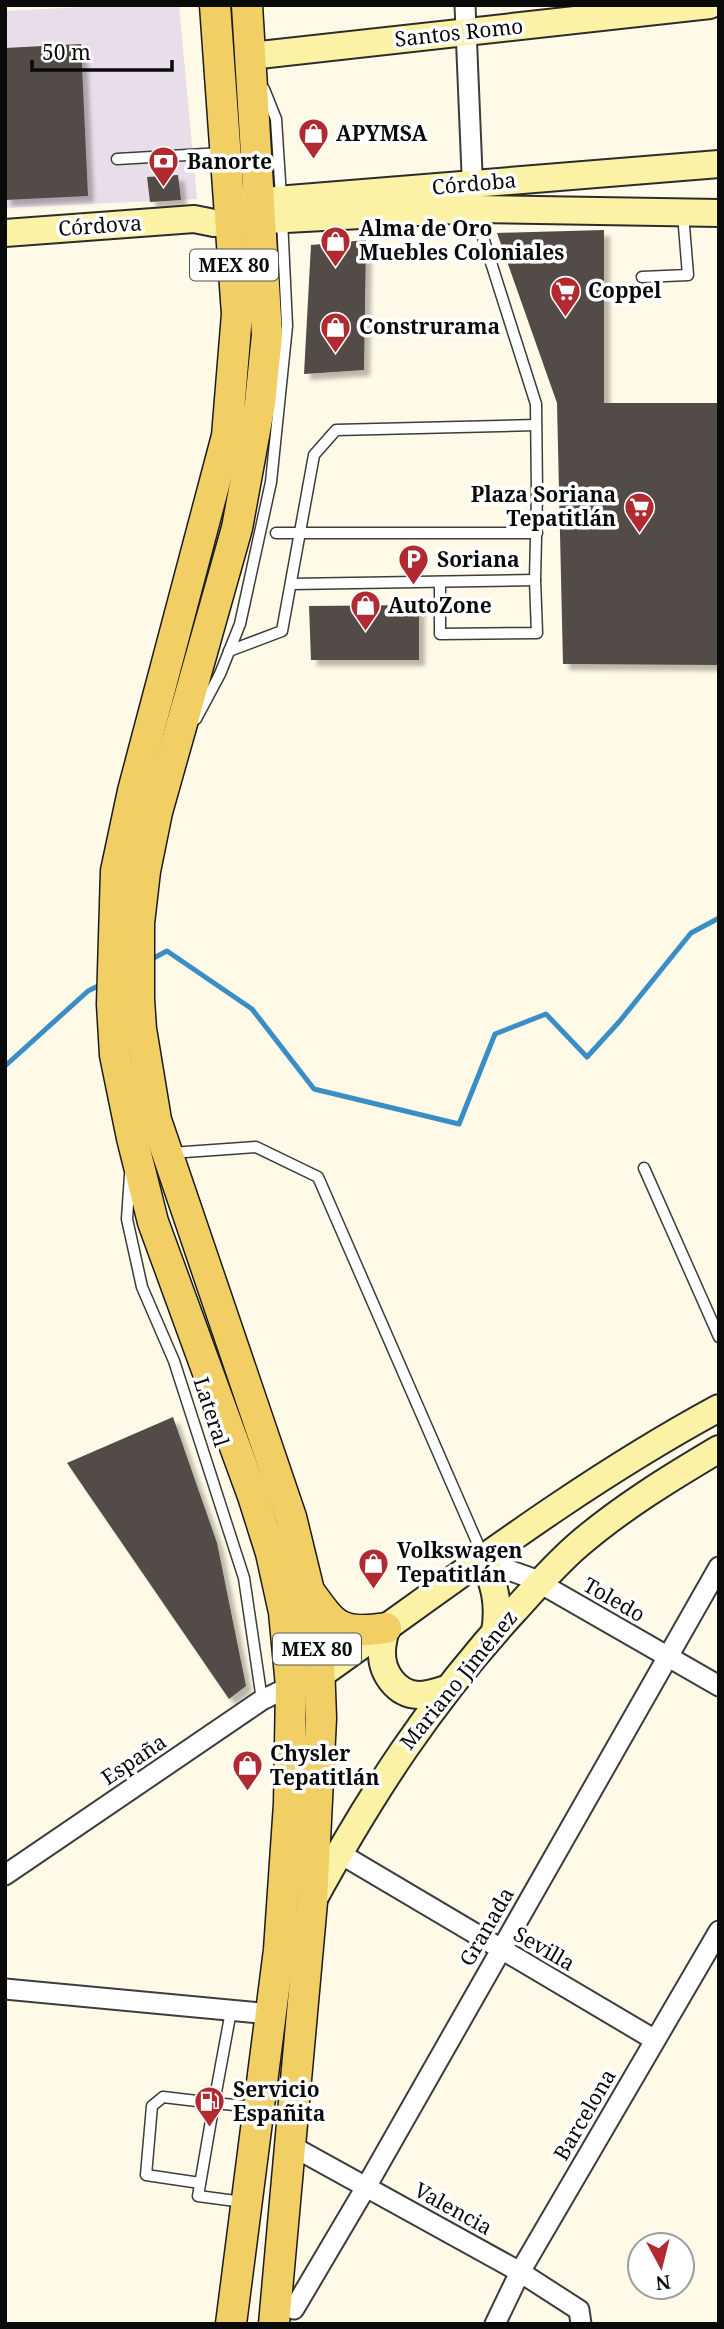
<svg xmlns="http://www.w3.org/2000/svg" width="724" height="2329" font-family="'Noto Serif',serif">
<defs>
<filter id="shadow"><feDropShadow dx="6" dy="6" stdDeviation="2" flood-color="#0004"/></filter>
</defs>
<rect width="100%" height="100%" fill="#fefae7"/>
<!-- industrial -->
<path fill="#e8dee9" d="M125,5H179L197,199L5,208V11Z"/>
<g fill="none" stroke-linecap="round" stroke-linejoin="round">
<!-- stream -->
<g stroke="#3a8dc5" stroke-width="5">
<path d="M150,960L167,951L252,1009L314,1089L459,1124L495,1034L546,1014L587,1057L619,1022L691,933L719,918"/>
<path d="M5,1066L88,991L104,983"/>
</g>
</g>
<!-- building -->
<g fill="#524b47" filter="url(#shadow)">
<path d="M81,44L88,196L5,200V48Z"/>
<path d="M178,175L181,200L150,202L147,177Z"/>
<path d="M604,230V403H719V665L563,664L557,403L497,233Z"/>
<path d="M366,240L364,370L304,374L311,245Z"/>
<path d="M419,605V660H311L309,606Z"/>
<path d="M173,1417L217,1543L246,1686L229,1699L67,1463Z"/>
</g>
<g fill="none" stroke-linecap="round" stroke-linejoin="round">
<defs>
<g id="lane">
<path d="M264,89L276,119L281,197"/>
<path d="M117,159L222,153"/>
<path d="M642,277L688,275L683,214"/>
<path d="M276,533H537"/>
<path d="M440,582V634L537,633L535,580L537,494L536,404L474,209"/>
<path d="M291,584L535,580"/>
<path d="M229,651L282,631L314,455L336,430L536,425"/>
<path d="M196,719L220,674L240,624L271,482L287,326L282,219"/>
<path d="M171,1153L256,1147L318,1177L484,1558"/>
<path d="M644,1168L719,1337"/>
<path d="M130,1175L127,1219L142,1287L174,1361L244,1578L262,1700"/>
<path d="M200,2183L146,2175L152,2106L163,2097L214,2103L231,2011"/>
<path d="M243,2202L198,2196L214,2103L255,2107"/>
</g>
<g id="street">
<path d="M465,5L473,197"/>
<path d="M484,1558L494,1565L531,1578L719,1686"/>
<path d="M339,1853L655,2040"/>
<path d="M5,1875L262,1700L291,1686"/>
<path d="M5,1989L271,2014"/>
<path d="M290,2145L520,2272L579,2310L581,2324"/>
<path d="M294,2309L366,2187L719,1567"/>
<path d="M495,2324L520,2272L719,1931"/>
</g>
<g id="secondary">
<path d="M251,56L710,5"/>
<path d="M238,203L719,164"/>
<path d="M5,233L194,219L214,223L232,222L473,209L719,213"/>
<path d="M484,1558C494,1586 500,1602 495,1632"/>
<path d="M386,1628C384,1636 382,1644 382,1651C381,1672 396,1694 418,1695C428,1695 437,1692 446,1689"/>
<path d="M303,1682L320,1675C450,1583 578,1484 719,1408"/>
<path d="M312,1902C371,1794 431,1701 515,1610C535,1588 555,1565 578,1545C621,1508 670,1478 719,1449"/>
</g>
<g id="primary">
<path d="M215,5L237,314L227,436L133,791L116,871L112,1004L115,1055L132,1138L153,1222L253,1496L271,1553L284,1612L291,1686L289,1804L279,1950L231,2324"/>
<path d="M247,5L267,335L260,403L237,528L157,812L145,871L139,923V999L141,1029L156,1120L291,1517L309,1591L319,1662L321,1718L312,1902L274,2324"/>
<path d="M309,1591C335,1627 340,1635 386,1628"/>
</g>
</defs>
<!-- lane casing -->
<use href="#lane" stroke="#3d3d3d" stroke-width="13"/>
<!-- street casing -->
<use href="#street" stroke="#3d3d3d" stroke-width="23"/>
<!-- secondary casing -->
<use href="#secondary" stroke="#2c2c2c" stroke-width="30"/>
<!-- primary casing -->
<use href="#primary" stroke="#1b1b1b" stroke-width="33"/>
<!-- lane -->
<use href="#lane" stroke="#fff" stroke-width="10"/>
<!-- street -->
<use href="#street" stroke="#fff" stroke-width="19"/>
<!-- secondary -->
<use href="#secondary" stroke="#fbf2a6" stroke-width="26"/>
<!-- primary -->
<use href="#primary" stroke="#f1cf64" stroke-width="30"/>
</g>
<!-- icons -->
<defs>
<symbol id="shop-pin" viewBox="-11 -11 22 30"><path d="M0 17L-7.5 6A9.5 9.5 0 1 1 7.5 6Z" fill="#b12a30" stroke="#fff"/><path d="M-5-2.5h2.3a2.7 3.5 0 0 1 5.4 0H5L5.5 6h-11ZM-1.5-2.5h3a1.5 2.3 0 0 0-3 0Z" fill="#fff"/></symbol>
<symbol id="bank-pin" viewBox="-11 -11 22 30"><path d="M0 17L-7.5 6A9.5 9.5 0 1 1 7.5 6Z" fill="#b12a30" stroke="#fff"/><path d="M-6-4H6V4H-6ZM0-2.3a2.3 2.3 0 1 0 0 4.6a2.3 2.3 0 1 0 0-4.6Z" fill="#fff"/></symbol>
<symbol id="supermarket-pin" viewBox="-11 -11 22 30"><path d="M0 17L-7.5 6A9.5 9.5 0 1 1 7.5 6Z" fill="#b12a30" stroke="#fff"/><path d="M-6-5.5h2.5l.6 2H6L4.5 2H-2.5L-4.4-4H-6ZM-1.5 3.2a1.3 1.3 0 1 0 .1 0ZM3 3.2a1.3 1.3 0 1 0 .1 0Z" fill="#fff"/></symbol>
<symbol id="parking-pin" viewBox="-11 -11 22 30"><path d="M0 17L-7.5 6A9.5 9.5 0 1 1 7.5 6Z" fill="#b12a30" stroke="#fff"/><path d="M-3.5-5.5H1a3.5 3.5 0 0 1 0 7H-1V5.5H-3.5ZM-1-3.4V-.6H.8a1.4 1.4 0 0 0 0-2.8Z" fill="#fff"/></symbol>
<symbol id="fuel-pin" viewBox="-11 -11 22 30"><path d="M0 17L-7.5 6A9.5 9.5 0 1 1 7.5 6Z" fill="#b12a30" stroke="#fff"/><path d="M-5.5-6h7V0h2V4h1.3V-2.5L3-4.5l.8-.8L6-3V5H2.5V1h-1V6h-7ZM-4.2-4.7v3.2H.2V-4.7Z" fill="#fff"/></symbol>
</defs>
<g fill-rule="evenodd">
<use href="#shop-pin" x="296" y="116" width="35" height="47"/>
<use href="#bank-pin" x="146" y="144" width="35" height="47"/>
<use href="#shop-pin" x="318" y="224" width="35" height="47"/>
<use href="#supermarket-pin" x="548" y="274" width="35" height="47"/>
<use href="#shop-pin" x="318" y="310" width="35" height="47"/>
<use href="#supermarket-pin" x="622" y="490" width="35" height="47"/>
<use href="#parking-pin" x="396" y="542" width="35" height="47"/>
<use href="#shop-pin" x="348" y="588" width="35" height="47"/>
<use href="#shop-pin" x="356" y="1546" width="35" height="47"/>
<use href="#shop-pin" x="230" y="1748" width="35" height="47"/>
<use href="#fuel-pin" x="192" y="2084" width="35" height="47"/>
</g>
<g text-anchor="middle" stroke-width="7" stroke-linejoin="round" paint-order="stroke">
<!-- shield labels -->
<g fill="#fff" stroke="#545454" stroke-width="2">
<rect x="190" y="249.5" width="88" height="31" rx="5"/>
<rect x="273" y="1633.5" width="88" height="31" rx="5"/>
</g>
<g font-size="19" font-weight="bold" fill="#0a0a0a">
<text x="234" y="272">MEX 80</text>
<text x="317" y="1656">MEX 80</text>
</g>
<!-- street labels -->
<g font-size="21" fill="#0a0a0a" stroke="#fff">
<text transform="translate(459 33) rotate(-6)" y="7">Santos Romo</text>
<text transform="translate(474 184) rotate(-5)" y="7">Córdoba</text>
<text transform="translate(100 226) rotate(-4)" y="7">Córdova</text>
<text transform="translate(211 1412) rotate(72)" y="7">Lateral</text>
<text transform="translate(614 1600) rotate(30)" y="7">Toledo</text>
<text transform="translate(459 1680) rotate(-51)" y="7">Mariano Jiménez</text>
<text transform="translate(134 1760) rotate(-34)" y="7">España</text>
<text transform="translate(487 1927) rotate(-60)" y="7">Granada</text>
<text transform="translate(544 1949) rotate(30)" y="7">Sevilla</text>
<text transform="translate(585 2115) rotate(-60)" y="7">Barcelona</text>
<text transform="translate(453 2209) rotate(29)" y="7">Valencia</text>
</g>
<!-- poi labels -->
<g font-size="21" font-weight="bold" fill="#0a0a0a" stroke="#fff" text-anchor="start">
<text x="336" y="141">APYMSA</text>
<text x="187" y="169">Banorte</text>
<text x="359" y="236">Alma de Oro<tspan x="359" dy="24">Muebles Coloniales</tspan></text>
<text x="588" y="298">Coppel</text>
<text x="359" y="334">Construrama</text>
<text x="616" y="502" text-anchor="end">Plaza Soriana<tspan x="616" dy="24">Tepatitlán</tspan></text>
<text x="437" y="567">Soriana</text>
<text x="388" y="613">AutoZone</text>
<text x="397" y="1558">Volkswagen<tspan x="397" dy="24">Tepatitlán</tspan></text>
<text x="270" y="1761">Chysler<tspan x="270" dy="24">Tepatitlán</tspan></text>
<text x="233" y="2097">Servicio<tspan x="233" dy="24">Españita</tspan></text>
</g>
</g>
<!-- border -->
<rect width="724" height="2329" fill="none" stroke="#0a0a0a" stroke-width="14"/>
<!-- north arrow -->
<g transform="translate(661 2266) rotate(173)"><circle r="33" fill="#ffffff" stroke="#9d9d9d" stroke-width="2"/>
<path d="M0-5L12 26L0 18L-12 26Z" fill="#b12a30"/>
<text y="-10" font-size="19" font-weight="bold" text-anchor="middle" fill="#0a0a0a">N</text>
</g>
<!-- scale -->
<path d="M32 60v10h140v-10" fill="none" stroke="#0a0a0a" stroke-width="3.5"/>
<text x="42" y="60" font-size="21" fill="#0a0a0a" stroke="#ffffff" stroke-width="5" paint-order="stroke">50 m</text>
</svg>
